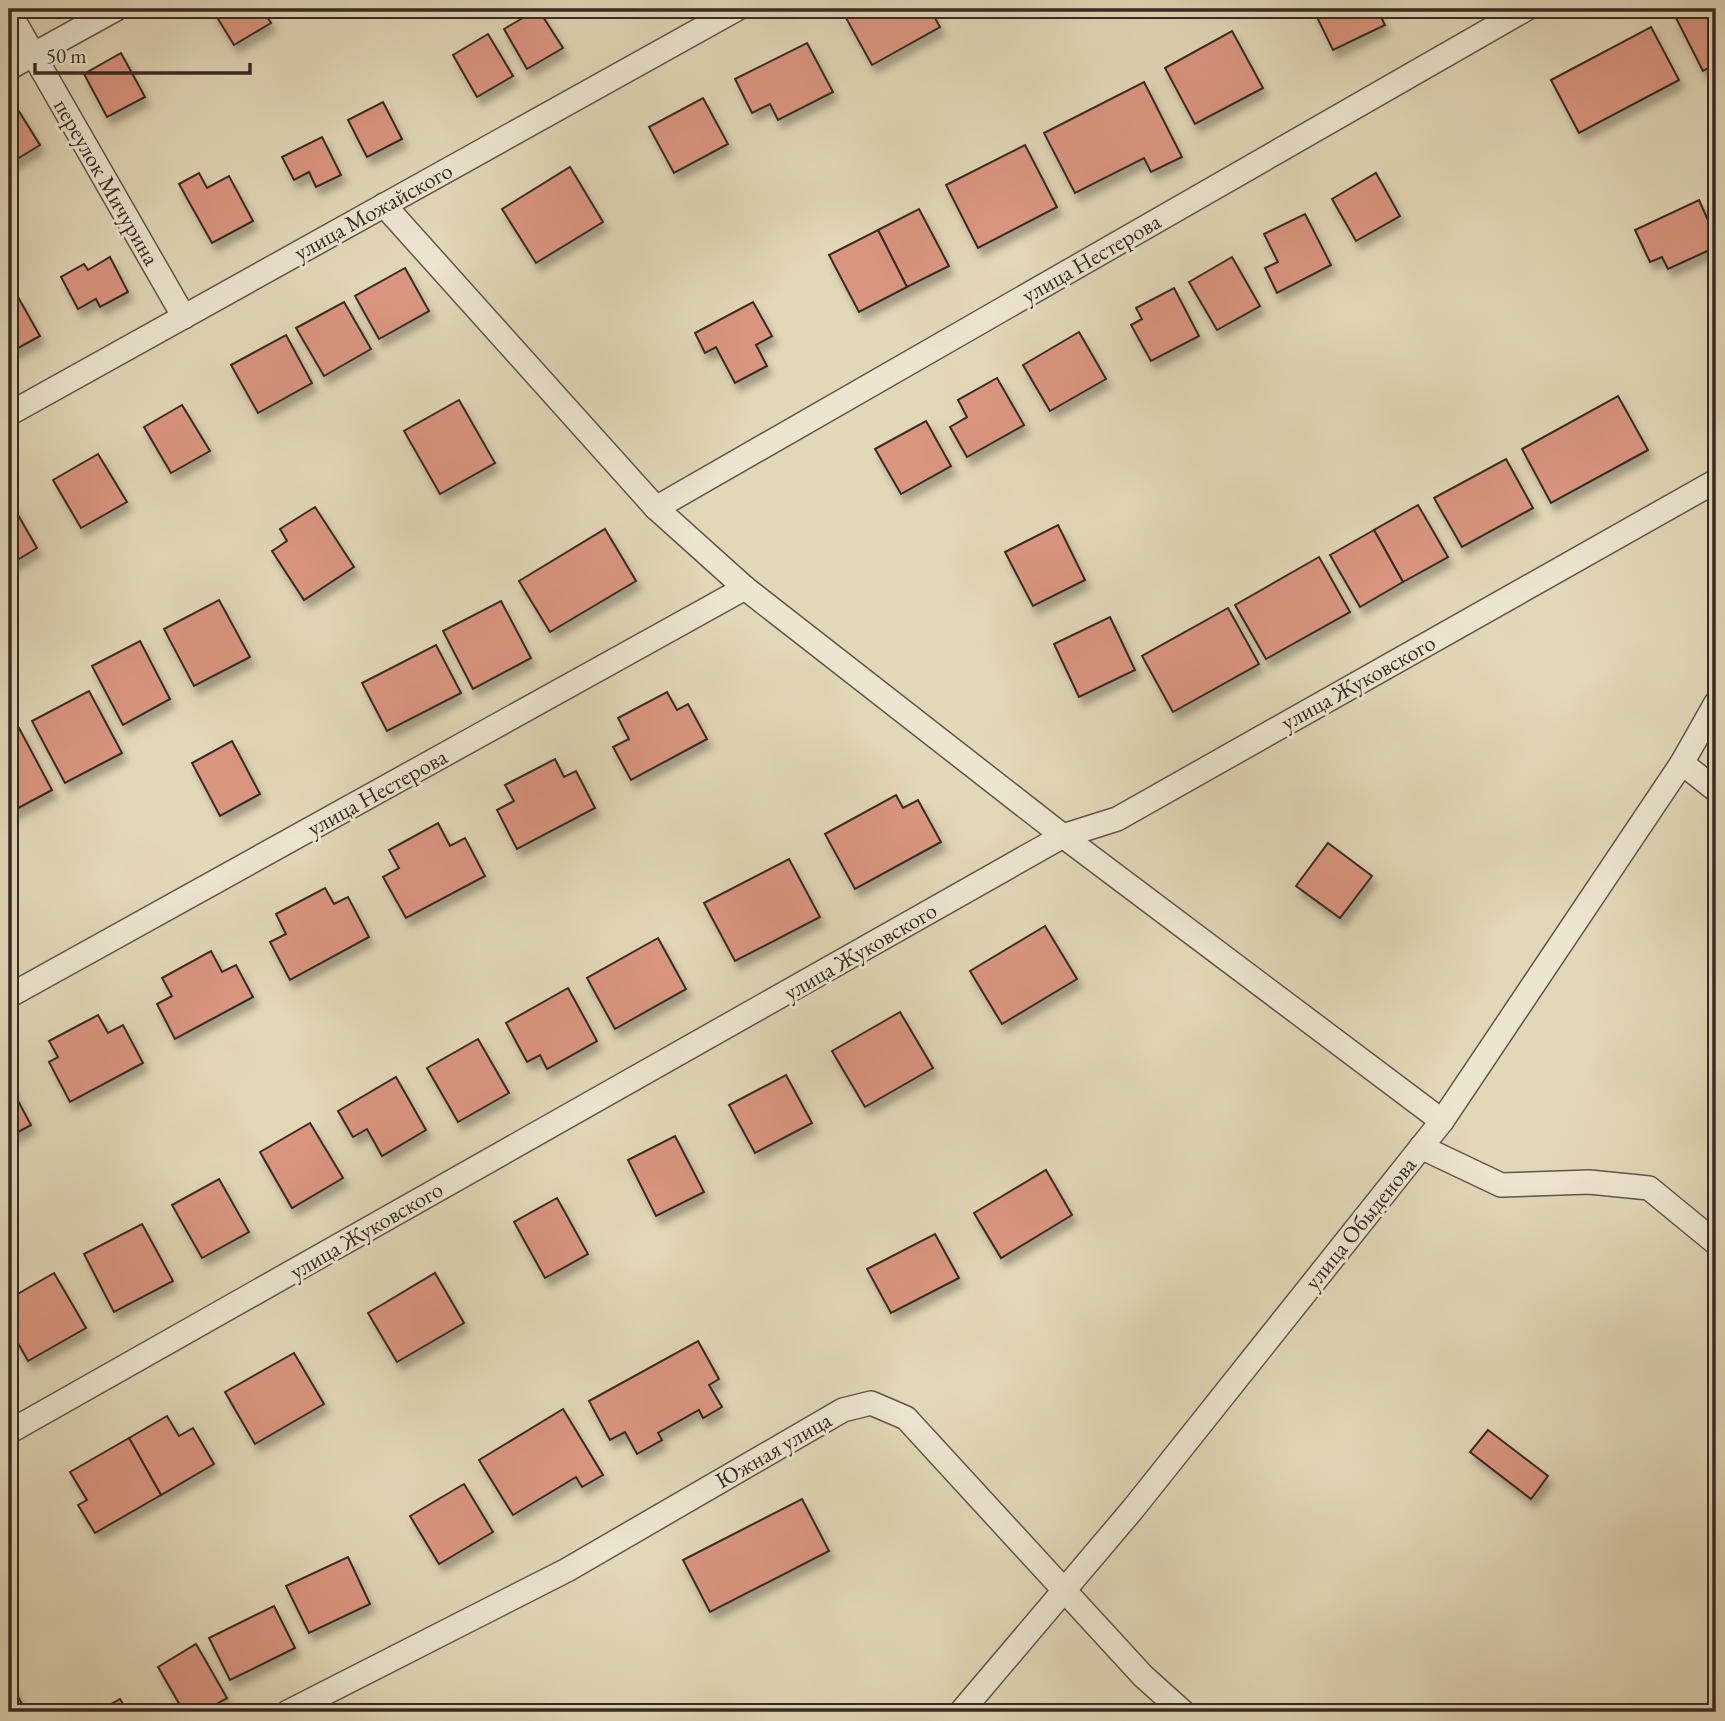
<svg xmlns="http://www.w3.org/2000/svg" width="1725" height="1721" font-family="'EB Garamond',serif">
<defs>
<filter id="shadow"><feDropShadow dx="4.5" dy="8" stdDeviation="3.5" flood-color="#0004"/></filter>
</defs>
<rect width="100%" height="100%" fill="#e2d7b7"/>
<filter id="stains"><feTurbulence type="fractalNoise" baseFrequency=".00286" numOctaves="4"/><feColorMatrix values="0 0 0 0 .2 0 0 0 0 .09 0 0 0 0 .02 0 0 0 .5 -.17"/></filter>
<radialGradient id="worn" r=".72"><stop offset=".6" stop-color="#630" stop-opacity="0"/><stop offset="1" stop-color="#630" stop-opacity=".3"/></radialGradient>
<!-- building -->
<g fill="#da957f" stroke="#372a24" stroke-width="2" filter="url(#shadow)">
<path d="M212,9H262L271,23L234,45Z"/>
<path d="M538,9L563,48L527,69L504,29Z"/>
<path d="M862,9H930L940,27L872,65L846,18Z"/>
<path d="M1313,9H1377L1385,25L1333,50Z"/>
<path d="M1690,9H1716V64L1703,71L1675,16Z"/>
<path d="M1651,27L1679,80L1579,133L1551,80Z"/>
<path d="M1232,31L1263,88L1195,124L1165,68Z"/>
<path d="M488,34L513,76L477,97L453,55Z"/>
<path d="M807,43L833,92L778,120L770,104L752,113L735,79Z"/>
<path d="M121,53L145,97L107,117L84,74Z"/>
<path d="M1144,82L1182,157L1151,172L1144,158L1075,193L1044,133Z"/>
<path d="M703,98L728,144L674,173L649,127Z"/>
<path d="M383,102L402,139L367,157L348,120Z"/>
<path d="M15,105L40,145L9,164V109Z"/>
<path d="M322,137L341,175L316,187L309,172L294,180L282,157Z"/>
<path d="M1025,145L1057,207L978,248L946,185Z"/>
<path d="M570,167L603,222L536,263L502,209Z"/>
<path d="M199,173L207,188L229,176L253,221L212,243L179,184Z"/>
<path d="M1376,173L1400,216L1356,241L1332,199Z"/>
<path d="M1699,200L1716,238V247L1668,269L1662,257L1650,262L1635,230Z"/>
<path d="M919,209L949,266L907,287L878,230Z"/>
<path d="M1305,214L1331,265L1277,293L1265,268L1278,262L1264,234Z"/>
<path d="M878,230L907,287L859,312L829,255Z"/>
<path d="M110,257L128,292L100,307L96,299L78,309L61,277L84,264L88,270Z"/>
<path d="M1232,257L1260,306L1217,330L1189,282Z"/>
<path d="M405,268L429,311L379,339L355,296Z"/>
<path d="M1174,288L1199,336L1151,361L1131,325L1142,319L1136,308Z"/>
<path d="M18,297L40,336L9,353V303Z"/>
<path d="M344,302L371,349L324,376L296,328Z"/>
<path d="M753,302L772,336L756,345L767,366L735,383L716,347L705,353L695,333Z"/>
<path d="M1079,332L1106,379L1050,411L1023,365Z"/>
<path d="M286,335L312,383L258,413L231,365Z"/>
<path d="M997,378L1024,425L967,457L950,427L967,417L958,400Z"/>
<path d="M1618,396L1648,450L1551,503L1522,449Z"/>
<path d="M459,400L495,463L440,494L404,431Z"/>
<path d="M182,405L210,451L171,473L144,427Z"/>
<path d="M926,421L951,466L901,494L875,449Z"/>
<path d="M98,454L127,502L81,528L53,480Z"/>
<path d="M1506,459L1533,508L1462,547L1434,498Z"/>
<path d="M10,501L37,548L9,565V502Z"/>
<path d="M1418,505L1448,557L1403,582L1374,530Z"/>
<path d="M315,507L354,567L304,600L272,551L287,541L280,529Z"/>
<path d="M1058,525L1085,580L1033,606L1005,552Z"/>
<path d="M605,529L636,581L550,632L519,581Z"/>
<path d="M1374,530L1403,582L1360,607L1330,555Z"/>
<path d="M1319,557L1350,612L1266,659L1235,605Z"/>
<path d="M219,600L250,657L194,686L164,629Z"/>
<path d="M501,601L531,658L473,689L443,631Z"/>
<path d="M1228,608L1259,664L1173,712L1142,656Z"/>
<path d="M1110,617L1135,670L1079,697L1054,644Z"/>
<path d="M140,641L170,699L123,725L92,666Z"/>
<path d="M436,645L461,693L387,731L362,683Z"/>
<path d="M89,691L122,753L65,783L32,721Z"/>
<path d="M667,692L677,710L688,704L707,739L631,780L613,747L629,739L618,718Z"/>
<path d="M19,728L52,790L9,813V733Z"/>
<path d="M232,741L260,794L220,816L192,763Z"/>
<path d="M555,759L564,777L576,771L595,808L517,849L497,810L514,801L505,785Z"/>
<path d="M896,795L903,808L918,800L941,842L855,889L825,834Z"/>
<path d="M438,823L450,846L465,838L485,876L406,918L383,877L399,868L389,850Z"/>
<path d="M1328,843L1372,876L1340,918L1296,886Z"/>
<path d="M789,859L820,917L735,961L704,903Z"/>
<path d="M325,888L334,904L348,897L369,937L290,980L270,942L286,934L276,914Z"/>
<path d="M1045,926L1077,979L1002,1024L970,971Z"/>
<path d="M658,938L686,989L615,1029L587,978Z"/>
<path d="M211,951L222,972L236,965L253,997L175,1039L157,1004L172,996L162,978Z"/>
<path d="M568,988L597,1041L547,1069L540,1055L527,1062L506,1023Z"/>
<path d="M900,1012L933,1068L865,1107L832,1051Z"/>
<path d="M98,1015L108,1033L123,1025L143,1063L70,1102L49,1062L58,1057L49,1041Z"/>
<path d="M478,1039L509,1093L458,1122L427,1068Z"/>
<path d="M786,1075L812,1123L755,1153L729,1105Z"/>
<path d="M396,1077L426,1130L382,1156L367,1129L353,1137L338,1111Z"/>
<path d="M9,1084L31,1125L9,1137Z"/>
<path d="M310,1123L343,1178L292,1208L260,1152Z"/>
<path d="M675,1136L704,1192L656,1216L628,1160Z"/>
<path d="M1046,1170L1072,1215L1001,1258L974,1213Z"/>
<path d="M219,1179L249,1232L202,1258L172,1205Z"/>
<path d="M557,1198L588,1254L545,1278L514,1222Z"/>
<path d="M142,1224L173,1281L114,1312L84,1254Z"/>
<path d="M935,1234L959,1278L891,1313L867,1269Z"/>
<path d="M54,1273L86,1328L28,1361L9,1327V1299Z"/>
<path d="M435,1273L464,1323L397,1362L368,1313Z"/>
<path d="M698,1341L719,1379L709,1385L722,1407L703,1418L699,1410L658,1433L662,1440L637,1454L625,1432L610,1440L589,1401Z"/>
<path d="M294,1353L324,1404L255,1444L225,1392Z"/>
<path d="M563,1409L603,1475L582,1487L576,1477L513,1515L479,1460Z"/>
<path d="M167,1416L179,1436L193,1428L214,1464L161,1495L129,1438Z"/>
<path d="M1488,1430L1548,1476L1531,1499L1470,1452Z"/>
<path d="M129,1438L161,1495L95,1533L78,1505L87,1500L70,1472Z"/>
<path d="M464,1484L493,1532L439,1564L410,1516Z"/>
<path d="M802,1499L829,1551L710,1612L683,1560Z"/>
<path d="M348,1557L370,1604L309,1633L286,1586Z"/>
<path d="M274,1606L295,1648L230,1680L209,1638Z"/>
<path d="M196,1644L227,1698L202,1712H184L158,1667Z"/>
<path d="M9,1679L26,1712H9Z"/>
<path d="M120,1699L128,1712H97Z"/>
</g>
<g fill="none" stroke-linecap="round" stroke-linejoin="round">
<defs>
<g id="minor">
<path d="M9,12L184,317"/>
<path d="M9,68L116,9"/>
<path d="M384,205L656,508L745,588L1063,836L1442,1121"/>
<path d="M9,414L737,9"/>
<path d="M656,508L1526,9"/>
<path d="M1682,763L1716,790"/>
<path d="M9,996L745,588"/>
<path d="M1421,1147L1501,1185L1589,1182L1649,1188L1716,1243"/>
<path d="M9,1432L1063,836L1117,819L1716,481"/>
<path d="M288,1712L567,1570L843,1410L871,1403L906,1418L1143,1676L1183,1712"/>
<path d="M961,1712L1133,1509L1442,1121L1682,763L1716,703"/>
</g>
</defs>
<!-- minor casing -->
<use href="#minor" stroke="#625549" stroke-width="26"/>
<!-- minor -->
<use href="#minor" stroke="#ece5d0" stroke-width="23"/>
</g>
<g text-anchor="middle" stroke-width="6" stroke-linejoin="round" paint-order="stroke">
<!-- street labels -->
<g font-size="23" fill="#372a24" stroke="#ece5d0">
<text transform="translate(107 182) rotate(60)" y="8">переулок Мичурина</text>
<text transform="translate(373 211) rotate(-29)" y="8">улица Можайского</text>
<text transform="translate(1091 258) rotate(-30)" y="8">улица Нестерова</text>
<text transform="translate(1358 682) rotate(-29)" y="8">улица Жуковского</text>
<text transform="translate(377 792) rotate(-29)" y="8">улица Нестерова</text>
<text transform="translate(860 951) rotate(-30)" y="8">улица Жуковского</text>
<text transform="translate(1360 1223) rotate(-51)" y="8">улица Обыденова</text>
<text transform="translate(366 1230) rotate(-30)" y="8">улица Жуковского</text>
<text transform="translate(773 1450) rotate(-30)" y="8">Южная улица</text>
</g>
</g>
<!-- margin -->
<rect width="1725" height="1721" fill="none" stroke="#e2d7b7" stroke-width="35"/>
<rect x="10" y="10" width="1704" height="1700" fill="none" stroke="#372a24" stroke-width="3.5"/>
<rect x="18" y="18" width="1690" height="1686" fill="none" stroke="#372a24" stroke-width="2"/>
<!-- scale -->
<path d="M35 63v10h215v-10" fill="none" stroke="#372a24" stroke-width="3.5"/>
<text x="46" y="63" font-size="21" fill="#372a24" stroke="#ece5d0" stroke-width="5" paint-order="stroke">50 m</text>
<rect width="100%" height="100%" filter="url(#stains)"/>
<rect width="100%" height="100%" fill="url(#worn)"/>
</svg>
